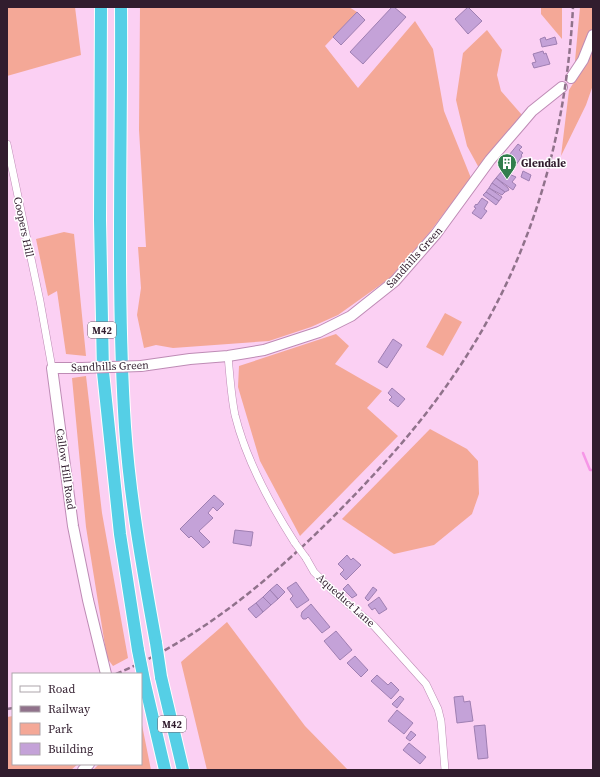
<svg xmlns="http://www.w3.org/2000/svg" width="600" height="777" font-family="'Source Serif 4',serif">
<rect width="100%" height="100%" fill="#fbd0f3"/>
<!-- green -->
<g fill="#f4a897">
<path d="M7,7H75L81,55L7,76Z"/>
<path d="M140,7H349L357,12L325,46L358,88L415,21L433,49L444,111L471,178L429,233L390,278L338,315L311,327L269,341L173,348L156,345L144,348L137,315L141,288L138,247H146L139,130Z"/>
<path d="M541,7H562V39L541,14Z"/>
<path d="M580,7H593V28L578,62L575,61Z"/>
<path d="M487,30L502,50L497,75L501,91L522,115L479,168L467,146L456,100L463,53Z"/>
<path d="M593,43V85L586,105L561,156L569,90L579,74Z"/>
<path d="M64,232L74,234L86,356L66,354L57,291L48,296L36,239Z"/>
<path d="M445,313L462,322L443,356L426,347Z"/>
<path d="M336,334L349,346L335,364L382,391L367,408L398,436L300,536L260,461L238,387L239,366Z"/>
<path d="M86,376L102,513L128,658L113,666L107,658L86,527L72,378Z"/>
<path d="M430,429L467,449L478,461L479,494L472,514L434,545L394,554L342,519Z"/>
<path d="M227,622L305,726L348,770H207L181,662Z"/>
<path d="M13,716V764H78L71,770H7V717Z"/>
<path d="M141,720L151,770H93L99,764H141Z"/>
</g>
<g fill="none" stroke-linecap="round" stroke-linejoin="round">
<!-- stream -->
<path stroke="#f696e7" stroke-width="2.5" d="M583,453L590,470H593"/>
</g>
<!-- building -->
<g fill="#c4a2d8" stroke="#9f7fb2">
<path d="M392,7H394L406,17L363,64L350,52Z"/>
<path d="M468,7L482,21L468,34L455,19Z"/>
<path d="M357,12L365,20L341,45L333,37Z"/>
<path d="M545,37L546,40L555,37L557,44L542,47L540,39Z"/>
<path d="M543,51L544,54L546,53L550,64L534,68L532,63L536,62L533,54Z"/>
<path d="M518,144L522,147L519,150L523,153L521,155L522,156L514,168L505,160Z"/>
<path d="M502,171L516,177L512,182L516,185L513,190L496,178Z"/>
<path d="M523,171L531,175L529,181L521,177Z"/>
<path d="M496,178L508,188L509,190L505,192L492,183Z"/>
<path d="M492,183L505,192L502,195L489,188Z"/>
<path d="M489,188L502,197L499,201L486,192Z"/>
<path d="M486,192L499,201L496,205L483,195Z"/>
<path d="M482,198L488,202L484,209L487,211L481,219L472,213L476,208L474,207L476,204L477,205Z"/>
<path d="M393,339L402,345L387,368L378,362Z"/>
<path d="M392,388L405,399L398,407L389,400L392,397L388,393Z"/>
<path d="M214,495L224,504L217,511L213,507L208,513L213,518L199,531L210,542L203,548L191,536L189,538L180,529Z"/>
<path d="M235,530L253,532L251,546L233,543Z"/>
<path d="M347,555L351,560L353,558L361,565L346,580L340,574L344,570L338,564Z"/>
<path d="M296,582L309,600L297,608L290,599L293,596L287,588Z"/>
<path d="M277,584L285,592L278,599L270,590Z"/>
<path d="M348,584L357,595L352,598L343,589Z"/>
<path d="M373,587L377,590L368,601L365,598Z"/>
<path d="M270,590L278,599L271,605L263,597Z"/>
<path d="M263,597L271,605L263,612L256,603Z"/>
<path d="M379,597L387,609L379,614L375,608L372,610L368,605Z"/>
<path d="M256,603L263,612L256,618L248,609Z"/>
<path d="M311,604L330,627L322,633L308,617L306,619H303L301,616L302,612Z"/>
<path d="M336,631L352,650L340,660L324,641Z"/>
<path d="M355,656L368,670L361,677L347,663Z"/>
<path d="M377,675L388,685L391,682L399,690L391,699L371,681Z"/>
<path d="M400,696L404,699L397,708L392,704Z"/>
<path d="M463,696L464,702L470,701L473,721L457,723L454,697Z"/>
<path d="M397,710L413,723L404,734L388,721Z"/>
<path d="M485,725L488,758L478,759L474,726Z"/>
<path d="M411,731L416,735L410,741L406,738Z"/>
<path d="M409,743L426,757L420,764L403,750Z"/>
</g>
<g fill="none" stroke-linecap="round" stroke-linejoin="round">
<defs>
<g id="street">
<path d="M7,144L40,301L52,368"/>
<path d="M228,356C230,376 231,396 235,415C246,460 270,504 295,543"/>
<path d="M306,558L314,572L334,592L374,626L426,684L438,709L441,721L445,770"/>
</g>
<g id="secondary">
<path d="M571,78L583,60L593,35"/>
<path d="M141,366L190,359L228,356L264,350L319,332L351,316L395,281L436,234L490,160L521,124L532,111L562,87"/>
<path d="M82,368H52L73,526L88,600L106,674"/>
<path d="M83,770L89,764"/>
</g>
<g id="highway">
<path d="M101,7L100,220L103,372L120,534L138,650"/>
<path d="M121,7C122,147 116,287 125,427C130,500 143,571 156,643"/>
<path d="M161,677L183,770"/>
<path d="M144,680L165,770"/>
</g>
</defs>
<!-- street casing -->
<use href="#street" stroke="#be8bb5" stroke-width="8"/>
<!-- secondary casing -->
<use href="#secondary" stroke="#be8bb5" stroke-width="12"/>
<!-- highway casing -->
<use href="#highway" stroke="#fff" stroke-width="14"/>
<!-- street -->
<use href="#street" stroke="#fff" stroke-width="7"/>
<!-- secondary -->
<use href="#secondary" stroke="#fff" stroke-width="10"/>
<!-- highway -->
<use href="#highway" stroke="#55cfe6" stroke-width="12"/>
<!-- rail -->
<g stroke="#90728b" stroke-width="2.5" stroke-dasharray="6 3" stroke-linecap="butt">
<path d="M116,674C199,639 266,583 329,521C375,475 418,428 454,375C530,264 566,140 573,7"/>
<path d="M7,709L13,708"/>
</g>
<defs>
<path id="street-bridge" d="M295,543L306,558"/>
<path id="secondary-bridge" d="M82,368L141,366"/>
<g id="highway-bridge">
<path d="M156,643L161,677"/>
<path d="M138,650L144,680"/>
</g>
</defs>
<!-- street-bridge casing -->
<use href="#street-bridge" stroke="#be8bb5" stroke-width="8" stroke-linecap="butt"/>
<!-- secondary-bridge casing -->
<use href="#secondary-bridge" stroke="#be8bb5" stroke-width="12" stroke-linecap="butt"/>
<!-- highway-bridge casing -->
<use href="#highway-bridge" stroke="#fff" stroke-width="14" stroke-linecap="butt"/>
<!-- street-bridge -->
<use href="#street-bridge" stroke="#fff" stroke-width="7"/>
<!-- secondary-bridge -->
<use href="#secondary-bridge" stroke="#fff" stroke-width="10"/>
<!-- highway-bridge -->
<use href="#highway-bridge" stroke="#55cfe6" stroke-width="12"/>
</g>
<!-- icons -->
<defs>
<symbol id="building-pin" viewBox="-11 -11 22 30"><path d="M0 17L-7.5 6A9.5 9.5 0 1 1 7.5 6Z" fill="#317e4d" stroke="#fff"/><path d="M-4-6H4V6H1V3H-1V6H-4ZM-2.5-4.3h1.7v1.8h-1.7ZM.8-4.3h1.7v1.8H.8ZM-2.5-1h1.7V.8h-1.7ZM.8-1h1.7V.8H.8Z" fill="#fff"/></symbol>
</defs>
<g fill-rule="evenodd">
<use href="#building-pin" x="496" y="152" width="22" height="30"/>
</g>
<g text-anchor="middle" stroke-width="3" stroke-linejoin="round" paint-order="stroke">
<!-- shield labels -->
<g fill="#fff" stroke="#6f616d" stroke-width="1">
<rect x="88" y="322" width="28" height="16" rx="3"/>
<rect x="158" y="716" width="28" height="16" rx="3"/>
</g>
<g font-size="10" font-weight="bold" fill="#311d2e">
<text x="102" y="334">M42</text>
<text x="172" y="728">M42</text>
</g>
<!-- poi labels -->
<g font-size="11" font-weight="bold" fill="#311d2e" stroke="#fff" text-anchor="start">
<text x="521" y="167">Glendale</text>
</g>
<!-- street labels -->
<g font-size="11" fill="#311d2e" stroke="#fff">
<text transform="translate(24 227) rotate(78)" y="4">Coopers Hill</text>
<text transform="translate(414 257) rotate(-48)" y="4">Sandhills Green</text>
<text transform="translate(110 366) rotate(-2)" y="4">Sandhills Green</text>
<text transform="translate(66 469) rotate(82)" y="4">Callow Hill Road</text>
<text transform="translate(346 600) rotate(42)" y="4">Aqueduct Lane</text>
</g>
</g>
<!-- border -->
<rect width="600" height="777" fill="none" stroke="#311d2e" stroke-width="16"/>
<!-- legend -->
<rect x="12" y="673" width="130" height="92" fill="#ffffff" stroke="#ada5ab"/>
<rect x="20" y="686" width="20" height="6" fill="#ffffff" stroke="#ada5ab"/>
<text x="48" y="693" font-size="12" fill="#311d2e">Road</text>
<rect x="20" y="706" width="20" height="6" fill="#90728b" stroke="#ada5ab"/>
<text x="48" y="713" font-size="12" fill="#311d2e">Railway</text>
<rect x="20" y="723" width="20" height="12" fill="#f4a897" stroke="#ada5ab"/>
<text x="48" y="733" font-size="12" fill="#311d2e">Park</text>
<rect x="20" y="743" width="20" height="12" fill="#c4a2d8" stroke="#ada5ab"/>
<text x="48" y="753" font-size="12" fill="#311d2e">Building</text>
</svg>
